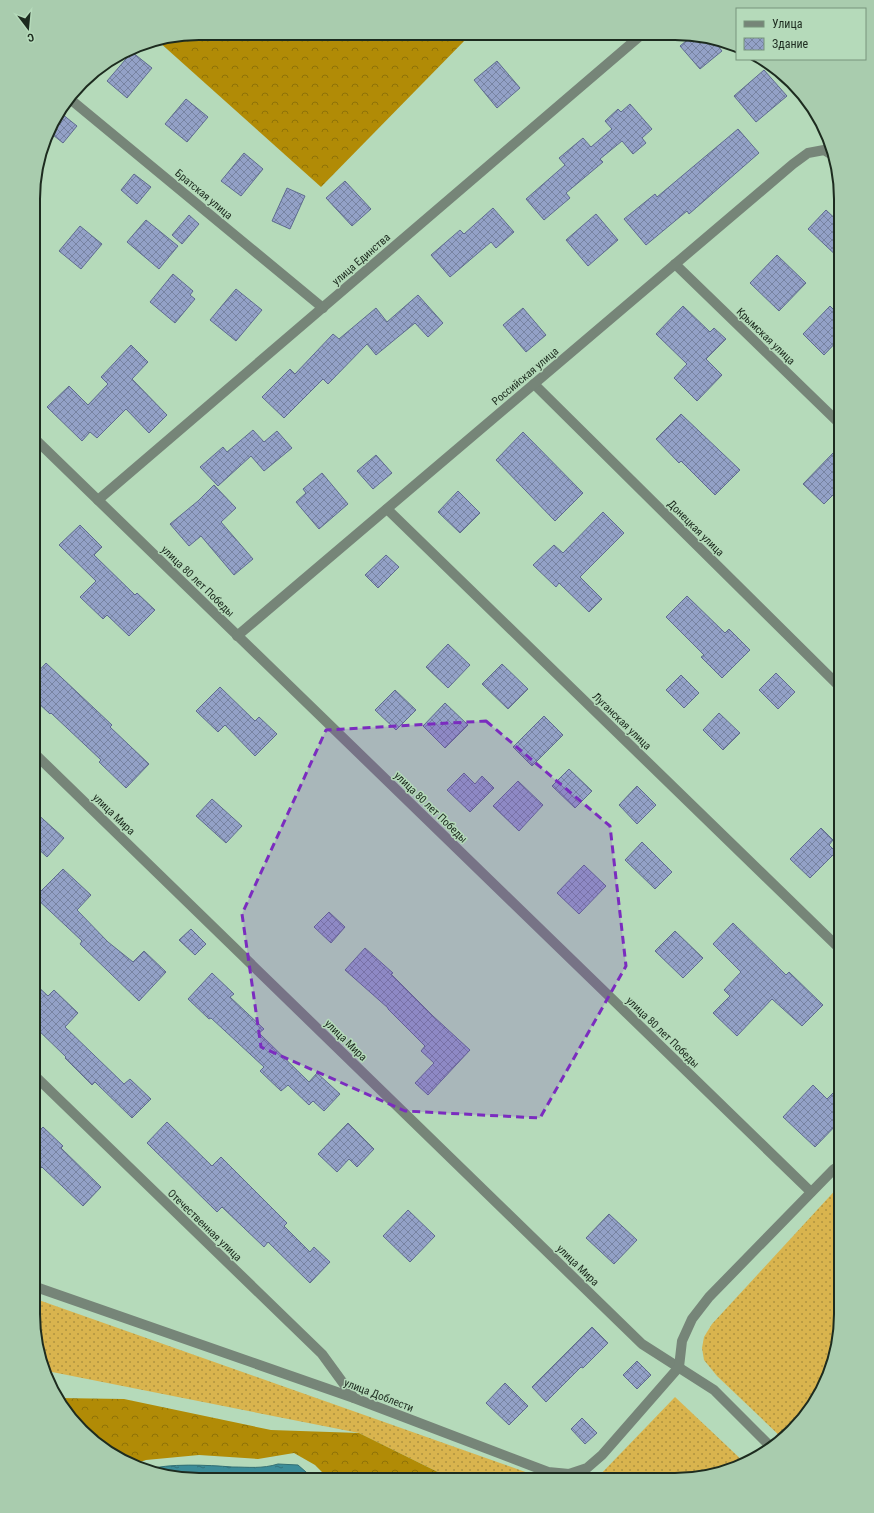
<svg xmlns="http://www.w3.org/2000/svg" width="874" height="1513" font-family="'Roboto Condensed',sans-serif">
<defs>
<pattern id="grass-dots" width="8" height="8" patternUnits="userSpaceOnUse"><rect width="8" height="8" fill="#d9b44e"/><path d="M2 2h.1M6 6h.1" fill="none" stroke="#af9340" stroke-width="1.8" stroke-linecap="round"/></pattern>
<pattern id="forest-crowns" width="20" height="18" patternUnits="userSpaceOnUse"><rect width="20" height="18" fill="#b18b06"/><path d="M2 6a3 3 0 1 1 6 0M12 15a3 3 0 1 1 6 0" fill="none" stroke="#8f7207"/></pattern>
<pattern id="water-ripples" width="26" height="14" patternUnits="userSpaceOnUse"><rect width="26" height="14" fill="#3c8d99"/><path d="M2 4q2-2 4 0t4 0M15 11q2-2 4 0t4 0" fill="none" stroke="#32737c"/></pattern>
<pattern id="building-cross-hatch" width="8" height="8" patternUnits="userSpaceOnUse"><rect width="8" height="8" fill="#93a1c7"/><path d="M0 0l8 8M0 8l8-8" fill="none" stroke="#7783a1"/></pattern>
</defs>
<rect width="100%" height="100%" fill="#b5daba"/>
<!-- grass -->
<g fill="url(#grass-dots)">
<path d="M841,1184V1325L828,1377L807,1415L783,1439L717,1376L704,1360L702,1348L704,1337L712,1324Z"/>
<path d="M33,1298L548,1480L452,1479L359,1433L47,1371L42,1367L33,1314Z"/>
<path d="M675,1397L745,1463L729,1471L675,1480H595Z"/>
</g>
<!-- forest -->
<g fill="url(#forest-crowns)">
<path d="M199,33L470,35L321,187L158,41Z"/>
<path d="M58,1398L124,1399L271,1430L359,1433L452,1479H329L315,1465L294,1453L258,1459L199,1455L146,1460L131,1465L98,1446L67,1415Z"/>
</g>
<!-- water -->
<path fill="url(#water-ripples)" stroke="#337074" d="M278,1464L298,1465L314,1479H228C212,1475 194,1481 177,1479C166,1477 156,1473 146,1470C168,1463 208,1465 232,1467C249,1467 262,1469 278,1464Z"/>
<!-- building -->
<g fill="url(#building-cross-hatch)" stroke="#5e6b8e">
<path d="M692,36L711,37L722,51L700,69L680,46Z"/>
<path d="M132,52L152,68L127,98L107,81Z"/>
<path d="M497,61L520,88L497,108L474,80Z"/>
<path d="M764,70L787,96L756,122L734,96Z"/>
<path d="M186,99L208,117L187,142L165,124Z"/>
<path d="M630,104L652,129L642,138L646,143L633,154L622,141L600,159L603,162L566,193L570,198L544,220L526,199L565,165L559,158L583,138L591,147L612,129L605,121L618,109L621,112Z"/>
<path d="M62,114L77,126L63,143L48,131Z"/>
<path d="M738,129L759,153L689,214L687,211L646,245L624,219L655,194L657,197Z"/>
<path d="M244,153L263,169L241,196L221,181Z"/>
<path d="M134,174L151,187L137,204L121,190Z"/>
<path d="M345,181L371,209L352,226L326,198Z"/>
<path d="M287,188L305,196L290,229L272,221Z"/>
<path d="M493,208L514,232L496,248L491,242L450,277L431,255L460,230L464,234Z"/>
<path d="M826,210L841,224V260L808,229Z"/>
<path d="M596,214L618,240L588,266L566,240Z"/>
<path d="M189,215L199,224L182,244L172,235Z"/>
<path d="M146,220L178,246L159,269L127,242Z"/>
<path d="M80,226L102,244L81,269L59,251Z"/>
<path d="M777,255L806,283L779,311L750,283Z"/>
<path d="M173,274L193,291L190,295L195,299L175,323L150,302Z"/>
<path d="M236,289L262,310L236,341L210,320Z"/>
<path d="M418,295L443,323L428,337L415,323L376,355L367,344L328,384L323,379L284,418L262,397L290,369L295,374L333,334L339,339L376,308L387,322Z"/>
<path d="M683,306L710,332L714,328L726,339L706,359L722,375L697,401L674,378L687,364L656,334Z"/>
<path d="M830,306L841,317V337L824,355L803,334Z"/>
<path d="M523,308L546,335L526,352L503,325Z"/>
<path d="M131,345L148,362L132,379L167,415L149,433L126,409L97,438L90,432L82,441L47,407L69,386L88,405L108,384L101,377Z"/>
<path d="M681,414L740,470L715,495L681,461L679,463L656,439Z"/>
<path d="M253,430L264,442L277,431L292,448L264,471L251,456L218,486L200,467L223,447L227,452Z"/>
<path d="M523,432L583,493L555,521L496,460Z"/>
<path d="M834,452L841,459V487L824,504L803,484Z"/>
<path d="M376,455L392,473L373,489L357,471Z"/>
<path d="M322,473L348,504L319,529L296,502L306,493L303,489Z"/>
<path d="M214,485L236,508L221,522L253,559L234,575L201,536L189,546L170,524L198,501Z"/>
<path d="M458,491L480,513L460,533L438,512Z"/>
<path d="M603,512L624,533L580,577L602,599L589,612L559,583L556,587L533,565L554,545L563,553Z"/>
<path d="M80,525L102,547L94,555L135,595L137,593L155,610L129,636L107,615L103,619L80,597L96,581L59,545Z"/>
<path d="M386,555L399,567L378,588L365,575Z"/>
<path d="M687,596L725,633L729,629L750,650L722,678L701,657L704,655L666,617Z"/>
<path d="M448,644L470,665L448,688L426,667Z"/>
<path d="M46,663L112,725L110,727L149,764L126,788L99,762L101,760L51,713L50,714L34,699V676Z"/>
<path d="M502,664L528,689L508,709L482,684Z"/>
<path d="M776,673L795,692L778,709L759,690Z"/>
<path d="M681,675L699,693L684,708L666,690Z"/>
<path d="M220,687L255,721L259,717L277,734L255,756L225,725L218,732L196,711Z"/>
<path d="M395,690L416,710L396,730L375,710Z"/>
<path d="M445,703L468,725L445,748L423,726Z"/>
<path d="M719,713L740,733L723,750L703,730Z"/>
<path d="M544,716L563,735L532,766L513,747Z"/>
<path d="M569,769L592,791L575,808L552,786Z"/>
<path d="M464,773L475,784L482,776L494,788L470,812L447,790Z"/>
<path d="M518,781L543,805L519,831L493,806Z"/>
<path d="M637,786L656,805L637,824L619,805Z"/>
<path d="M212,799L242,826L226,843L196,816Z"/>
<path d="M34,811L64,838L47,857L34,845Z"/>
<path d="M821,828L833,840L829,845L836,852L810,878L790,859Z"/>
<path d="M642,842L672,872L655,889L625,860Z"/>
<path d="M584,865L606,886L579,914L557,893Z"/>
<path d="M63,869L91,895L77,910L108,942L133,962L144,951L166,972L139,1001L80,944L82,941L35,897Z"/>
<path d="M329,912L345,927L331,943L314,927Z"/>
<path d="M733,923L786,975L789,972L823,1005L802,1026L772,999L737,1036L713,1013L730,996L724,990L741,972L713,944Z"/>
<path d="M191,929L206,944L195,955L179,940Z"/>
<path d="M675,931L703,958L683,978L655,951Z"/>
<path d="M365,948L393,973L391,974L433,1016L470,1050L428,1095L415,1083L434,1063L421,1051L425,1046L388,1009V1008L345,970Z"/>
<path d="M212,973L234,994L230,997L264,1029L259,1033L309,1082L317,1073L340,1094L324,1111L313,1101L309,1105L288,1085L281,1091L260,1071L264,1067L211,1018L209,1019L188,999Z"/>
<path d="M33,982L48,996L54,990L78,1013L65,1027L124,1084L130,1079L151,1099L132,1118L95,1082L92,1085L65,1058L66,1057L33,1025Z"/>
<path d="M813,1085L827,1099L841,1085V1120L815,1147L783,1117Z"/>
<path d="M167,1122L212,1166L221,1157L287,1223L284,1226L310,1252L314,1247L330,1262L310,1283L268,1242L264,1247L222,1207L217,1212L147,1143Z"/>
<path d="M348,1123L374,1149L357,1167L349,1159L337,1172L318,1154Z"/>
<path d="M43,1127L63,1146L61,1148L101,1187L83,1206L42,1167L33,1176V1137Z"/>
<path d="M408,1210L435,1236L410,1262L383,1236Z"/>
<path d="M609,1214L637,1240L614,1264L586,1238Z"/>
<path d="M592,1327L608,1343L583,1368L581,1367L546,1402L532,1387Z"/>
<path d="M637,1361L651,1375L637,1389L623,1375Z"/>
<path d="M505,1383L528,1406L509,1425L486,1403Z"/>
<path d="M582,1418L597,1433L585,1444L571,1429Z"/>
</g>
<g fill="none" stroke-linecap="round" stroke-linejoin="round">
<!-- minor -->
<g stroke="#768578" stroke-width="10">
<path d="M70,99L323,308"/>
<path d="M675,264L841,425"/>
<path d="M534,384L841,688"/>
<path d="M34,438L811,1192"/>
<path d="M98,500L640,36"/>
<path d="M387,509L841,950"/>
<path d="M237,636L793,164L808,153L824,150L834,156"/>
<path d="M34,753L642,1344L714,1390L772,1448"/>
<path d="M33,1074L322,1354L354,1398"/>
<path d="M33,1286L354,1398L548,1472L569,1474L587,1468L602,1455L679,1367L682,1341L692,1319L709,1297L834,1169L841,1165"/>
</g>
</g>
<!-- marked area -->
<path fill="#7b2cbf" fill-opacity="0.2" stroke="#7b2cbf" stroke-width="3" stroke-dasharray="8 5" stroke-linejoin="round" d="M486,721L610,826L626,966L540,1118L405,1111L261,1047L242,914L326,730Z"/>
<g text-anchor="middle" stroke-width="3" stroke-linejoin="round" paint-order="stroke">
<!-- street labels -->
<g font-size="11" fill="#1d2b1f" stroke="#b5daba">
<text transform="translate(204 194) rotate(40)" y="4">Братская улица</text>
<text transform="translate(361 259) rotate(-41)" y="4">улица Единства</text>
<text transform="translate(766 336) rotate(44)" y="4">Крымская улица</text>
<text transform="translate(525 376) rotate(-40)" y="4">Российская улица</text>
<text transform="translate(696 528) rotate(45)" y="4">Донецкая улица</text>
<text transform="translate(198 581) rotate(44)" y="4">улица 80 лет Победы</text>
<text transform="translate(622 721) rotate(44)" y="4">Луганская улица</text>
<text transform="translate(431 807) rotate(44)" y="4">улица 80 лет Победы</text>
<text transform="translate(114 814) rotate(44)" y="4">улица Мира</text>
<text transform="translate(663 1032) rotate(44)" y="4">улица 80 лет Победы</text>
<text transform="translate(346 1040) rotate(44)" y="4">улица Мира</text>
<text transform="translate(205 1225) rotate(44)" y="4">Отечественная улица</text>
<text transform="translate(578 1265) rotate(44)" y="4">улица Мира</text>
<text transform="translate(379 1395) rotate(21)" y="4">улица Доблести</text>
</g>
</g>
<!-- crop -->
<path d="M0 0H874V1513H0ZM199 40H675A159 159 0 0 1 834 199V1314A159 159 0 0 1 675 1473H199A159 159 0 0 1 40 1314V199A159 159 0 0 1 199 40Z" fill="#a9ccae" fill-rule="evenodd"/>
<path fill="none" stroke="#1d2b1f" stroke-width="2" d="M199 40H675A159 159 0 0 1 834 199V1314A159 159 0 0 1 675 1473H199A159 159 0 0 1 40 1314V199A159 159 0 0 1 199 40Z"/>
<!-- legend -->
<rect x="736" y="8" width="130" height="52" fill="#b5daba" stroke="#78947c"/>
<rect x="744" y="21" width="20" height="6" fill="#768578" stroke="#78947c"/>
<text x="772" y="28" font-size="12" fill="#1d2b1f">Улица</text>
<rect x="744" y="38" width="20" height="12" fill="url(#building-cross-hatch)" stroke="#78947c"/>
<text x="772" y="48" font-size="12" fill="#1d2b1f">Здание</text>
<!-- north arrow -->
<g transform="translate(28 28) rotate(164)" stroke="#b5daba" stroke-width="3" paint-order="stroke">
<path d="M0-3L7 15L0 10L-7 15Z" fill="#1d2b1f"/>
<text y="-6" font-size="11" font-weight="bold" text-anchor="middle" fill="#1d2b1f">С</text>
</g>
</svg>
